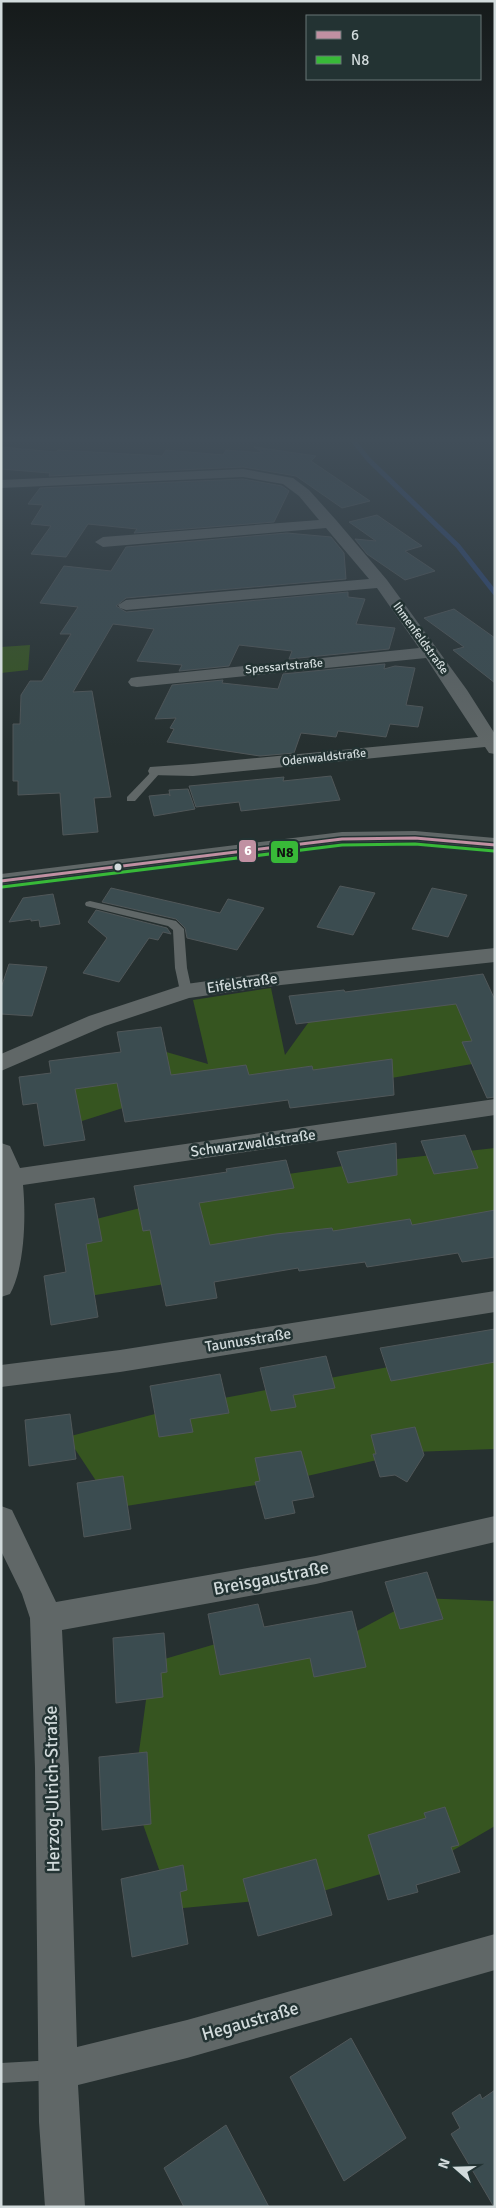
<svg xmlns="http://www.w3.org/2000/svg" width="496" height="2208" font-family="Signika,sans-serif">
<rect width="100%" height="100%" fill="#263030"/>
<!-- green -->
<g fill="#365520">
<path d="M30,645L28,670L1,673V647Z"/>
<path d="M271,988L285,1055L321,1005L472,989L495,1060L380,1080L148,1100L60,1128L67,1074L142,1045L208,1064L193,1000Z"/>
<path d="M495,1148V1232L70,1299L80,1223L261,1178L370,1162Z"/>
<path d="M495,1347V1449L412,1452L294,1479L114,1508L67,1437L197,1403Z"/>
<path d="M419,1598L495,1601V1826L445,1855L306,1896L173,1909L133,1796L151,1663L246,1635L342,1639Z"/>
</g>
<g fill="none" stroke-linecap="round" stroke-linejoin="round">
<!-- stream -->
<path stroke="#2a4577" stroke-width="5" d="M350,437L369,460L458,546L495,593"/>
</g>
<!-- building -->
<g fill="#3b4c50" stroke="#505759">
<path d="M1,447L56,452L58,450L162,456L166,450L223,455L226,450L263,453L254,447L316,456L311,461L370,501L342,508L296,476L243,467L49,476L50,473L1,469Z"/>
<path d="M243,479L282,486L289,491L274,522L134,533L137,529L88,524L66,557L31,554L51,526L31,524L43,505L28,504L40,488Z"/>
<path d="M377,515L422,546L405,551L435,571L405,580L367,554L355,539L376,541L349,522Z"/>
<path d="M287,533L331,537L344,553L346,579L126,598L116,606L126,612L348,592V597L365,599L356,624L395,628L389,649L289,659L292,651L239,645L229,666L179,671L182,665L137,661L154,629L113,624L73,692L92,691L111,797L94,798L98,832L63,835L60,793L18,795V781H13V724H20L21,695L30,681H42L71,634H60L78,607L40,603L64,566L111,571L126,547Z"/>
<path d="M454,609L495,638V683L453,650L464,647L424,618Z"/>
<path d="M385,664L384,669L395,666L415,668L406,705L423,707L418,727L390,724L386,737L338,731L336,737L301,733L294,753L260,756L167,742L174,729L170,728L176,718L155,719L172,685L223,680L222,683L278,689L283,674Z"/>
<path d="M331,776L340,800L241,811L239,802L196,807L189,786L284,777L283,781Z"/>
<path d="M188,789L195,809L154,816L149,796L169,794L170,796L169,790Z"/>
<path d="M340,886L375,893L353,935L317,927Z"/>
<path d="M111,888L220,913L228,899L264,908L237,950L187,938L185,928L176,919L102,902Z"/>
<path d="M432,888L467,895L448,937L412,929Z"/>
<path d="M53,894L60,924L40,927L39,920L31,921V919L9,922L23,898Z"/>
<path d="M96,910L167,928L171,934L163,932L158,940L149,938L119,982L83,973L107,938L88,922Z"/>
<path d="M9,964L47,967L32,1016L1,1014V988Z"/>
<path d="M483,974L495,1000V1097L487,1098L462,1042L472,1041L456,1004L296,1024L289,996L344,990L345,992Z"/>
<path d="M161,1027L171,1075L246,1065L249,1075L312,1066L313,1070L392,1059L394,1095L290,1108L288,1100L125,1122L117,1083L75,1089L85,1140L44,1146L37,1103L23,1105L19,1077L51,1073L49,1061L121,1052L117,1032Z"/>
<path d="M465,1135L478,1168L434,1174L421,1141Z"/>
<path d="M396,1143L397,1175L348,1183L337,1152Z"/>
<path d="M286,1160L294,1188L199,1203L210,1245L276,1234L332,1228L333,1231L410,1219L412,1225L495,1210V1257L462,1262L458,1253L367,1267L365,1262L299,1271L298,1268L214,1282L217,1298L166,1306L150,1230L143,1231L134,1186L227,1172L226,1169Z"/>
<path d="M94,1198L102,1241L86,1244L98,1317L51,1325L44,1276L66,1272L55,1204Z"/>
<path d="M495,1329V1362L391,1381L380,1348Z"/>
<path d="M326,1356L335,1388L293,1395L296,1407L271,1411L260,1368Z"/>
<path d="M220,1374L229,1413L190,1419L193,1432L159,1437L150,1386Z"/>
<path d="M70,1414L76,1459L29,1466L25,1420Z"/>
<path d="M415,1427L424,1455L407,1482L395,1475L380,1477L373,1454H376L371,1435Z"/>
<path d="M301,1451L314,1497L292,1501L295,1513L265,1519L255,1482L260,1481L255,1458Z"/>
<path d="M123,1476L131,1529L84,1537L77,1483Z"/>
<path d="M427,1572L443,1619L400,1629L385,1582Z"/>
<path d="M258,1604L264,1627L352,1611L366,1667L314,1677L310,1658L220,1675L208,1614Z"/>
<path d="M164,1633L167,1672L161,1673L163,1697L116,1703L113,1638Z"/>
<path d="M147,1752L151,1824L102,1830L99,1757Z"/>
<path d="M445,1807L459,1845L451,1847L460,1872L416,1885L418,1892L388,1900L368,1835L426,1818L424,1813Z"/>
<path d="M316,1859L332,1915L258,1936L243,1879Z"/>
<path d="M183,1865L187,1890L180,1892L188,1944L132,1957L121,1879Z"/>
<path d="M351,2038L406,2138L344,2181L290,2077Z"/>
<path d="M495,2090V2207H494L451,2134L460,2128L452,2113L480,2094L482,2099Z"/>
<path d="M226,2125L269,2207H184L164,2168Z"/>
</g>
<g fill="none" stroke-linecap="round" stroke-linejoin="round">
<!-- lane -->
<g fill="#606767" fill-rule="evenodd">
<path d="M157,768L160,769V773L135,801H127V797L154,769Z"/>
<path d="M90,901L176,921L184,929L187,968L192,991L190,994L186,995L180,991L175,968L173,930L168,926L86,906L85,904L86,902Z"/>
<path d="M55,2060L62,2063L65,2070L62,2077L55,2080L1,2083V2063Z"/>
</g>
<!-- street -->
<g fill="#606767" fill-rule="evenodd">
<path d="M243,469L293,478L309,490L336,520L387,580L467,690L495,734V754L489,753L485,747L193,776L150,775L148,771L150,767L193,764L478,737L426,658L137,687L131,686L128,682L131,678L137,677L419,648L377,588L126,610L120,608L118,605L126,600L369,579L326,528L103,547L95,542L103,537L319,520L299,496L283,484L243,477L1,488V480Z"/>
<path d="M495,948V962L281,985L189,998L105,1026L1,1071V1054L89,1016L186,984L281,971Z"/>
<path d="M495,1099V1115L23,1185C26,1216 25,1267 10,1294L1,1297V1143L10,1146L20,1168Z"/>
<path d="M495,1291V1312L120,1372L1,1387V1365L120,1350Z"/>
<path d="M1,1506L12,1510L56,1602L316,1556L495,1516V1542L316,1584L62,1630L69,1768L77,2047L187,2020L495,1934V1970L187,2058L78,2085L85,2207H45L39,2122L35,1768L30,1618L22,1594L1,1551Z"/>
</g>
<!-- secondary -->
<path fill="#606767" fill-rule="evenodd" d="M415,831L495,838V852L415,845L342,846L1,888V874L342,832Z"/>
<defs>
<path id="bus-1" d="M1,881L342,839L415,838L495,845"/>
<path id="bus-2" d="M2,887L342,845L415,844L494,851"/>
</defs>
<!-- bus-1 casing -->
<use href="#bus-1" stroke="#233333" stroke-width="6"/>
<!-- bus-2 casing -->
<use href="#bus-2" stroke="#233333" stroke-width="6"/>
<!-- bus-1 -->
<use href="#bus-1" stroke="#c090a2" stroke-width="3"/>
<!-- bus-2 -->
<use href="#bus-2" stroke="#38b938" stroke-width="3"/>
</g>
<!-- sky -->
<linearGradient id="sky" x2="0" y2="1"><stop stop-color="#151a1a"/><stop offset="0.59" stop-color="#414e59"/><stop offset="1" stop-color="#414e59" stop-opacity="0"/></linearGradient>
<rect width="496" height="746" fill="url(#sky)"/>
<!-- markers -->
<circle fill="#d2dbdc" stroke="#233333" stroke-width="2" cx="118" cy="867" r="4.5"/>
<g text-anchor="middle" stroke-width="5" stroke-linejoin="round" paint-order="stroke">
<!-- far-street labels -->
<g font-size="12" fill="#d2dbdc" stroke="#233333">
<text transform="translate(421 638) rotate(54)" y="4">Ihmenfeldstraße</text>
<text transform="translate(284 666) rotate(-5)" y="4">Spessartstraße</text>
<text transform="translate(324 757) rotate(-6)" y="4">Odenwaldstraße</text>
</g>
<!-- street labels -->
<g font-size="15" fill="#d2dbdc" stroke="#233333">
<text transform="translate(242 983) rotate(-8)" y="5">Eifelstraße</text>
<text transform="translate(253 1143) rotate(-8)" y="5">Schwarzwaldstraße</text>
<text transform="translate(248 1340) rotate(-9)" y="5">Taunusstraße</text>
</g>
<!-- near-street labels -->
<g font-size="18" fill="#d2dbdc" stroke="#233333">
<text transform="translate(271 1578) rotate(-11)" y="6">Breisgaustraße</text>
<text transform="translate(52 1789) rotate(-91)" y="6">Herzog-Ulrich-Straße</text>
<text transform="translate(250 2021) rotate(-16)" y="6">Hegaustraße</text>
</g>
</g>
<g stroke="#233333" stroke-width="2">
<rect x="238" y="839" width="19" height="24" rx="5" fill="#c090a2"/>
<rect x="270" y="840" width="29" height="24" rx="5" fill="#38b938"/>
</g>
<g font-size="14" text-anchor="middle" font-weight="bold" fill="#fff">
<text x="248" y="855">6</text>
</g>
<g font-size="14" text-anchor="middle" font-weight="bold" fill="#111">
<text x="285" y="857">N8</text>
</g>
<!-- border -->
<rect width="496" height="2208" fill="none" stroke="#d2dbdc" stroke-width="5"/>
<!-- legend -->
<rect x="306" y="15" width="175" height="65" fill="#233333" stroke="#697677"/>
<rect x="316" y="31" width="25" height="8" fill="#c090a2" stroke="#697677"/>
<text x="351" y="40" font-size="15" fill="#d2dbdc">6</text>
<rect x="316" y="56" width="25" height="8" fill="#38b938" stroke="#697677"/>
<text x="351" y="65" font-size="15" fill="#d2dbdc">N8</text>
<!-- north arrow -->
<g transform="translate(456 2168) rotate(290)" stroke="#233333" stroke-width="4" paint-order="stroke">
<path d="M0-4L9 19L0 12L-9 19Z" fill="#d2dbdc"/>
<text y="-8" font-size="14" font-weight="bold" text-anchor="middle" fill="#d2dbdc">N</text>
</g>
</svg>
